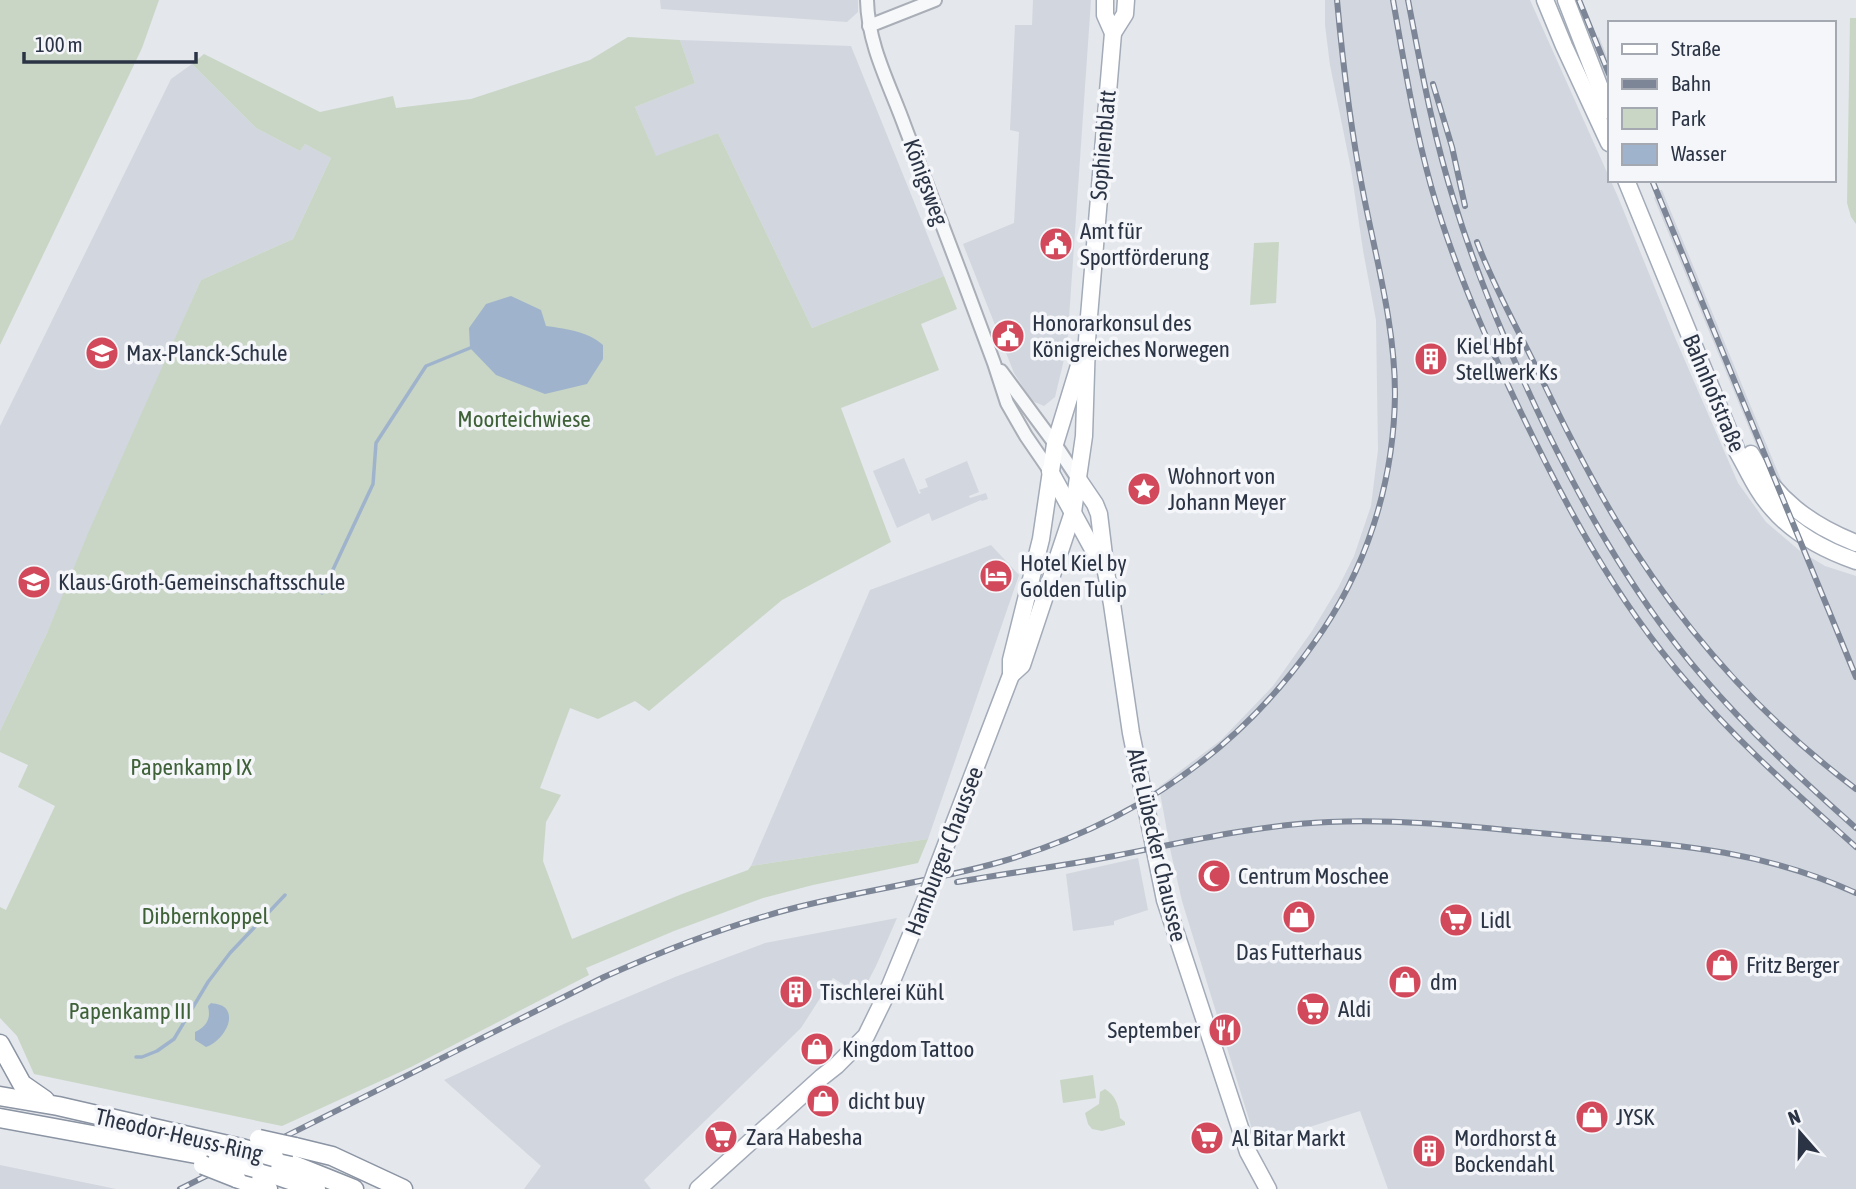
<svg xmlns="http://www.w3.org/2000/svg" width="1856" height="1189" font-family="'Asap Condensed',sans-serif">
<rect width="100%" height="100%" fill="#e4e7ec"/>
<!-- built -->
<g fill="#d2d6de">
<path d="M660,0H858V12L847,22L661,9Z"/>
<path d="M1033,0H1091L1067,347L1055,397L1044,406L1032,401L1014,373L963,244L1014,223L1019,132L1010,130L1015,25H1032Z"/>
<path d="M1325,0H1530L1618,197L1676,340L1738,483L1766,522L1800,551L1825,566L1856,576V1189H1388L1360,1111L1265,1141L1255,1139L1182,901L1171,853L1159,787L1221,740L1273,686L1312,631L1338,588L1354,556L1371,506L1378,450L1376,320L1363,250L1351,169L1330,65L1325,25Z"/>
<path d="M1599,37L1609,62V87L1592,43L1593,40Z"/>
<path d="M680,40L851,46L944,276L812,328L718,133L656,157L635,107L695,83Z"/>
<path d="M192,64L256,128L300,151L305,144L331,158L293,239L201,280L47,633L0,731V426L171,79Z"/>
<path d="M1660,190H1662L1786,492L1761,457L1654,198Z"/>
<path d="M904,458L919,494L921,493L919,490L928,487L925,479L967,461L979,492L969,496L970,498L986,493L988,499L982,501L981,500L932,521L929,513L897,528L873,471Z"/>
<path d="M991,545L1019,575L928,839L751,866L870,590Z"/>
<path d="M1138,858L1148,910L1114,921V925L1073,931L1066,874Z"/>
<path d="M897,918L876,966L861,995L833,978L801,1028L644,1180L651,1189H524L541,1166L444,1080L566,1023L675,977L765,943Z"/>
<path d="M0,1165L116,1189H0Z"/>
</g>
<!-- green -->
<g fill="#c9d6c5">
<path d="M0,0H159L142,48L0,345Z"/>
<path d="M1850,18H1856V224L1851,217L1847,203Z"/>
<path d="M628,37L680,40L695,83L635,107L656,156L718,133L812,328L944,276L957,309L921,324L939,370L841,408L891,542L782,600L649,711L635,701L598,719L570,708L540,788L561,795L546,822L543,861L572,939L682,894L748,870L751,866L928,839L918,863L813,885L763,898L674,931L586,968L589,975L411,1067L282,1126L34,1074L17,1036L0,1018V907L6,910L55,806L18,787L28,765L0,752V731L47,633L89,531L201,280L293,239L331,158L305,144L300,151L256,128L192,64L204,54L320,112L393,96L396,108L471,99L590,60Z"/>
<path d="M1279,242L1276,303L1250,305L1254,243Z"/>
<path d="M1093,1075L1096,1098L1063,1103L1060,1080Z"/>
<path d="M1105,1089C1116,1096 1119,1106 1120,1118L1125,1122V1125L1102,1131L1092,1129L1088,1124L1085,1113L1099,1104L1100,1092Z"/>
</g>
<!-- water -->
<g fill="#9fb4cc">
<path d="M511,296L541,310L546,326C567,329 587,331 603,345V359L587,384L545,394L496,375L470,348L469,328L486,304Z"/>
<path d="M211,1003C217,1004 224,1005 227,1010C235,1024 218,1043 206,1047L195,1040V1032C207,1026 211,1019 208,1006Z"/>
</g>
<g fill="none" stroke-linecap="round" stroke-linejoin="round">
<!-- stream -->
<g stroke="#9fb4cc" stroke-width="3.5">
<path d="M322,593L373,484L376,443L426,366L470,348"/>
<path d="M136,1057H142L157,1051L174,1039L208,982L230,953L285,895"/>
</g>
<defs>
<g id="minor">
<path d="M867,0C868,46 890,85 905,127C935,206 965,284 994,363L1007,403L1026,436L1050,471"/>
<path d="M869,26L935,0"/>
<path d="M1001,371L1055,444L1078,479"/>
</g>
<g id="major">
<path d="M1545,0L1564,46L1609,143"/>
<path d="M1566,0L1609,111"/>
<path d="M1113,33L1125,14L1126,0"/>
<path d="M1626,180L1737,451C1748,470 1757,492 1772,508C1794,534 1824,550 1856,561"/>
<path d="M1751,454C1775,499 1810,525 1856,543"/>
<path d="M1050,471L1101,564"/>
<path d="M1078,479L1095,504L1099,514L1106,572L1112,604L1131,733L1165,900L1248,1152L1268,1189"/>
<path d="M1011,675L1022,665L1073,512L1084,436L1087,340L1113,33L1105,15V0"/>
<path d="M936,871L1011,675V660L1041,539L1055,444L1081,359"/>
<path d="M698,1189L822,1077L836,1066L866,1036L887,993L927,896"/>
</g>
<g id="highway">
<path d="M0,1044L22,1084L45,1100"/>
<path d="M0,1096L58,1106L241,1148"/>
<path d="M0,1118L218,1158"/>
<path d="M295,1147L332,1156L403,1189"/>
<path d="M274,1157L354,1189"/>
<path d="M255,1168L316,1189"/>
<path d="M236,1178L268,1189"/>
</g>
</defs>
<!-- minor casing -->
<use href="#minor" stroke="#a9aeb7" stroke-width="16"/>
<!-- major casing -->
<use href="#major" stroke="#a3abb8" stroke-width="19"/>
<!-- highway casing -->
<use href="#highway" stroke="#8b94a3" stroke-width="21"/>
<!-- minor -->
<use href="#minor" stroke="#f7f8fa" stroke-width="12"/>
<!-- major -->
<use href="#major" stroke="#fff" stroke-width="16"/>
<!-- highway -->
<use href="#highway" stroke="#fff" stroke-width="18"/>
<defs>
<g id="rail">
<path d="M1393,0C1404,62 1414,125 1431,186C1452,261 1483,332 1516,402C1563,501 1614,598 1686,681C1737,742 1797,794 1856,847"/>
<path d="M1408,0C1421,67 1433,135 1454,201C1478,280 1511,356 1547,431C1590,518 1638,602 1702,676C1749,731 1802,780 1856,828"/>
<path d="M1579,0L1609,74"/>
<path d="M1433,84L1452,147L1465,206"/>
<path d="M1652,180L1856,677"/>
<path d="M1477,242C1493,285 1516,326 1536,367C1561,420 1587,472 1617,522C1679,625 1760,717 1856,789"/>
<path d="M957,882C1009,873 1062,866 1114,856C1185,842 1256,825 1329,822C1413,818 1498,830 1583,837C1681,845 1764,851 1856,893"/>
<path d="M180,1189L604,977C667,949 731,924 798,907C865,890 933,881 1000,862C1129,825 1236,754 1314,643C1366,571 1394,483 1395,394C1395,328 1377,262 1364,197C1351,132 1343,66 1337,0"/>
</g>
</defs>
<!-- rail casing -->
<use href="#rail" stroke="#7d8696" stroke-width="6"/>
<!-- rail -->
<use href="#rail" stroke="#f4f6f9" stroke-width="3.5" stroke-dasharray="10" stroke-linecap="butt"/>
<defs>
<path id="major-bridge" d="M927,896L936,871"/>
<g id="highway-bridge">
<path d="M259,1139L295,1147"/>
<path d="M241,1148L274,1157"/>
<path d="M218,1158L255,1168"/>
<path d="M203,1165L236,1178"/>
</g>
</defs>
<!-- major-bridge casing -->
<use href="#major-bridge" stroke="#a3abb8" stroke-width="19" stroke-linecap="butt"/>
<!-- highway-bridge casing -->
<use href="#highway-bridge" stroke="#8b94a3" stroke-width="21" stroke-linecap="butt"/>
<!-- major-bridge -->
<use href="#major-bridge" stroke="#fff" stroke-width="16"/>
<!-- highway-bridge -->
<use href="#highway-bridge" stroke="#fff" stroke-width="18"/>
</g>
<!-- icons -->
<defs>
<symbol id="civic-disc" viewBox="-11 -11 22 22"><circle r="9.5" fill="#d1495b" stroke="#f4f6f9"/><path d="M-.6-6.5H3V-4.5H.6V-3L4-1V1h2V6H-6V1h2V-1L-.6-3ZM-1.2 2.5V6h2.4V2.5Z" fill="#fff"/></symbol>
<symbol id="school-disc" viewBox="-11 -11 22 22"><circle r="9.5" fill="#d1495b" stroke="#f4f6f9"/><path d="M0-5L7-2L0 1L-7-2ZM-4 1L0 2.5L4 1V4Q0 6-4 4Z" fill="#fff"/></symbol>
<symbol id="building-disc" viewBox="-11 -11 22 22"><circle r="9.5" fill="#d1495b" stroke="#f4f6f9"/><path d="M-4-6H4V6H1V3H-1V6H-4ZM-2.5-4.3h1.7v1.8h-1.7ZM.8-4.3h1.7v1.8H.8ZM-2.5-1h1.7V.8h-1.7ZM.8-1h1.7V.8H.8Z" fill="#fff"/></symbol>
<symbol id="sight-disc" viewBox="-11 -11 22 22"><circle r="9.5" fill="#d1495b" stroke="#f4f6f9"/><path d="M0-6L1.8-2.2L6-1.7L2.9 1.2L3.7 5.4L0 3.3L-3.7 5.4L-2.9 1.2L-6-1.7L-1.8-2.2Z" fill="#fff"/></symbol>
<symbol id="hotel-disc" viewBox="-11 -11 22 22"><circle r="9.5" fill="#d1495b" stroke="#f4f6f9"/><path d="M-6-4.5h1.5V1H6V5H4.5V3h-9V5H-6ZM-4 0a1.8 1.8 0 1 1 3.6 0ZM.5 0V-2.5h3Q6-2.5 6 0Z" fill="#fff"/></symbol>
<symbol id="mosque-disc" viewBox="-11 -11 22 22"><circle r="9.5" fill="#d1495b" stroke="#f4f6f9"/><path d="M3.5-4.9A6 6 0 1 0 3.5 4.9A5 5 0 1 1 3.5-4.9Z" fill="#fff"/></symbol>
<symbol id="shop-disc" viewBox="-11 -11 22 22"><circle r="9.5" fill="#d1495b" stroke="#f4f6f9"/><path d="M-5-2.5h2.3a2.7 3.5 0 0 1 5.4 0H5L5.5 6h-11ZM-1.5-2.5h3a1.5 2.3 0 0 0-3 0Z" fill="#fff"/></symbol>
<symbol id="supermarket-disc" viewBox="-11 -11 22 22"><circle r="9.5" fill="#d1495b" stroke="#f4f6f9"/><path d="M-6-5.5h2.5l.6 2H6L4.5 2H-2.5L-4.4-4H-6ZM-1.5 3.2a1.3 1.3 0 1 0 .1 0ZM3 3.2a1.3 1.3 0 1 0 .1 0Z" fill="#fff"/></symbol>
<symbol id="restaurant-disc" viewBox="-11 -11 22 22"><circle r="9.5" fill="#d1495b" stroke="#f4f6f9"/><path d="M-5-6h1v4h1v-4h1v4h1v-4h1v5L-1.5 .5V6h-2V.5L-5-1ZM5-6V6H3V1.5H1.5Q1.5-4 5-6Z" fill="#fff"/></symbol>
</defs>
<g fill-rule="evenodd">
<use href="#civic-disc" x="1037" y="225" width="38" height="38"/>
<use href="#civic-disc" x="989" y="317" width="38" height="38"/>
<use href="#school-disc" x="83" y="334" width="38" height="38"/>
<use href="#building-disc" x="1412" y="340" width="38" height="38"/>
<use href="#sight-disc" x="1125" y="470" width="38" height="38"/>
<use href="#hotel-disc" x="977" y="557" width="38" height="38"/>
<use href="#school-disc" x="15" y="563" width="38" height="38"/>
<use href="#mosque-disc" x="1195" y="857" width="38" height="38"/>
<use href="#shop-disc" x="1280" y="898" width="38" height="38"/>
<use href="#supermarket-disc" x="1437" y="901" width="38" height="38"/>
<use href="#shop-disc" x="1703" y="946" width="38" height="38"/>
<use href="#shop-disc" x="1386" y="963" width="38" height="38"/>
<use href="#building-disc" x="777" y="973" width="38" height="38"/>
<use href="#supermarket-disc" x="1294" y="990" width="38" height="38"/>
<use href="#restaurant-disc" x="1206" y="1011" width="38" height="38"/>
<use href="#shop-disc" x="798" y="1030" width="38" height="38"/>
<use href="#shop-disc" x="804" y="1082" width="38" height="38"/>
<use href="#shop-disc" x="1573" y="1098" width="38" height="38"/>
<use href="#supermarket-disc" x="702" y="1118" width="38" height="38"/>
<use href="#supermarket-disc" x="1188" y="1119" width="38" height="38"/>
<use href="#building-disc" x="1410" y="1132" width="38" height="38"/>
</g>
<g text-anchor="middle" stroke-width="7" stroke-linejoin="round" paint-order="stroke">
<!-- street labels -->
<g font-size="23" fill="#2b3445" stroke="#f4f6f9">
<text transform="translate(1103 145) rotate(-85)" y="8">Sophienblatt</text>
<text transform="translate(926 182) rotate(70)" y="8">Königsweg</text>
<text transform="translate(1714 393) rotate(67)" y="8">Bahnhofstraße</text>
<text transform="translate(1157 845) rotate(77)" y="8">Alte Lübecker Chaussee</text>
<text transform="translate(944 851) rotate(-69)" y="8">Hamburger Chaussee</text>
<text transform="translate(179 1135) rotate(13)" y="8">Theodor-Heuss-Ring</text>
</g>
<!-- poi labels -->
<g font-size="23" fill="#2b3445" stroke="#f4f6f9" text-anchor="start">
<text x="1080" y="239">Amt für<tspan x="1080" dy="26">Sportförderung</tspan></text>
<text x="1032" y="331">Honorarkonsul des<tspan x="1032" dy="26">Königreiches Norwegen</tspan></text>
<text x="1456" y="354">Kiel Hbf<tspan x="1456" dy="26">Stellwerk Ks</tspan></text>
<text x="126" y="361">Max-Planck-Schule</text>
<text x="1168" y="484">Wohnort von<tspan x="1168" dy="26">Johann Meyer</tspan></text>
<text x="1020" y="571">Hotel Kiel by<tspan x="1020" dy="26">Golden Tulip</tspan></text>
<text x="58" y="590">Klaus-Groth-Gemeinschaftsschule</text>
<text x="1238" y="884">Centrum Moschee</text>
<text x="1480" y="928">Lidl</text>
<text x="1299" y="960" text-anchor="middle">Das Futterhaus</text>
<text x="1746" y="973">Fritz Berger</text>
<text x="1430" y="990">dm</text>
<text x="820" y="1000">Tischlerei Kühl</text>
<text x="1338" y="1017">Aldi</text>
<text x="1200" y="1038" text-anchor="end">September</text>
<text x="842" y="1057">Kingdom Tattoo</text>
<text x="848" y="1109">dicht buy</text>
<text x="1616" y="1125">JYSK</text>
<text x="746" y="1145">Zara Habesha</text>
<text x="1232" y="1146">Al Bitar Markt</text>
<text x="1454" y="1146">Mordhorst &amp;<tspan x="1454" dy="26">Bockendahl</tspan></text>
</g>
<!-- park labels -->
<g font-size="23" fill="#3f6138" stroke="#f4f6f9">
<text x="524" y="427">Moorteichwiese</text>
<text x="191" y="775">Papenkamp IX</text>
<text x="205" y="924">Dibbernkoppel</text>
<text x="130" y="1019">Papenkamp III</text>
</g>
</g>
<!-- legend -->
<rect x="1608" y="21" width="228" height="161" fill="#f4f6f9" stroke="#a4a8b1" stroke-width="2"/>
<rect x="1622" y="44" width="35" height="10" fill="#ffffff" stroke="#a4a8b1" stroke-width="2"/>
<text x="1671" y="56" font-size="21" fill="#2b3445">Straße</text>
<rect x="1622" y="79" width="35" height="10" fill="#7d8696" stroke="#a4a8b1" stroke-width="2"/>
<text x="1671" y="91" font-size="21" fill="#2b3445">Bahn</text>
<rect x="1622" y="108" width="35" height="21" fill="#c9d6c5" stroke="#a4a8b1" stroke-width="2"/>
<text x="1671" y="126" font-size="21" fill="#2b3445">Park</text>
<rect x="1622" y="144" width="35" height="21" fill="#9fb4cc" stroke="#a4a8b1" stroke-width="2"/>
<text x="1671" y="161" font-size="21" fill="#2b3445">Wasser</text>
<!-- north arrow -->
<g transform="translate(1800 1133) rotate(340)" stroke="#f4f6f9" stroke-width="5" paint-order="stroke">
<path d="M0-5L12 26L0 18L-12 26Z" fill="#2b3445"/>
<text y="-10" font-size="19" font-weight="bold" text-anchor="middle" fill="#2b3445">N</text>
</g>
<!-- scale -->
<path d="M24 52v10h172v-10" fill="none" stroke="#2b3445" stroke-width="3.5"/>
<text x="35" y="52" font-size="21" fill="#2b3445" stroke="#f4f6f9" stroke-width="5" paint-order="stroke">100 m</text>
</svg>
